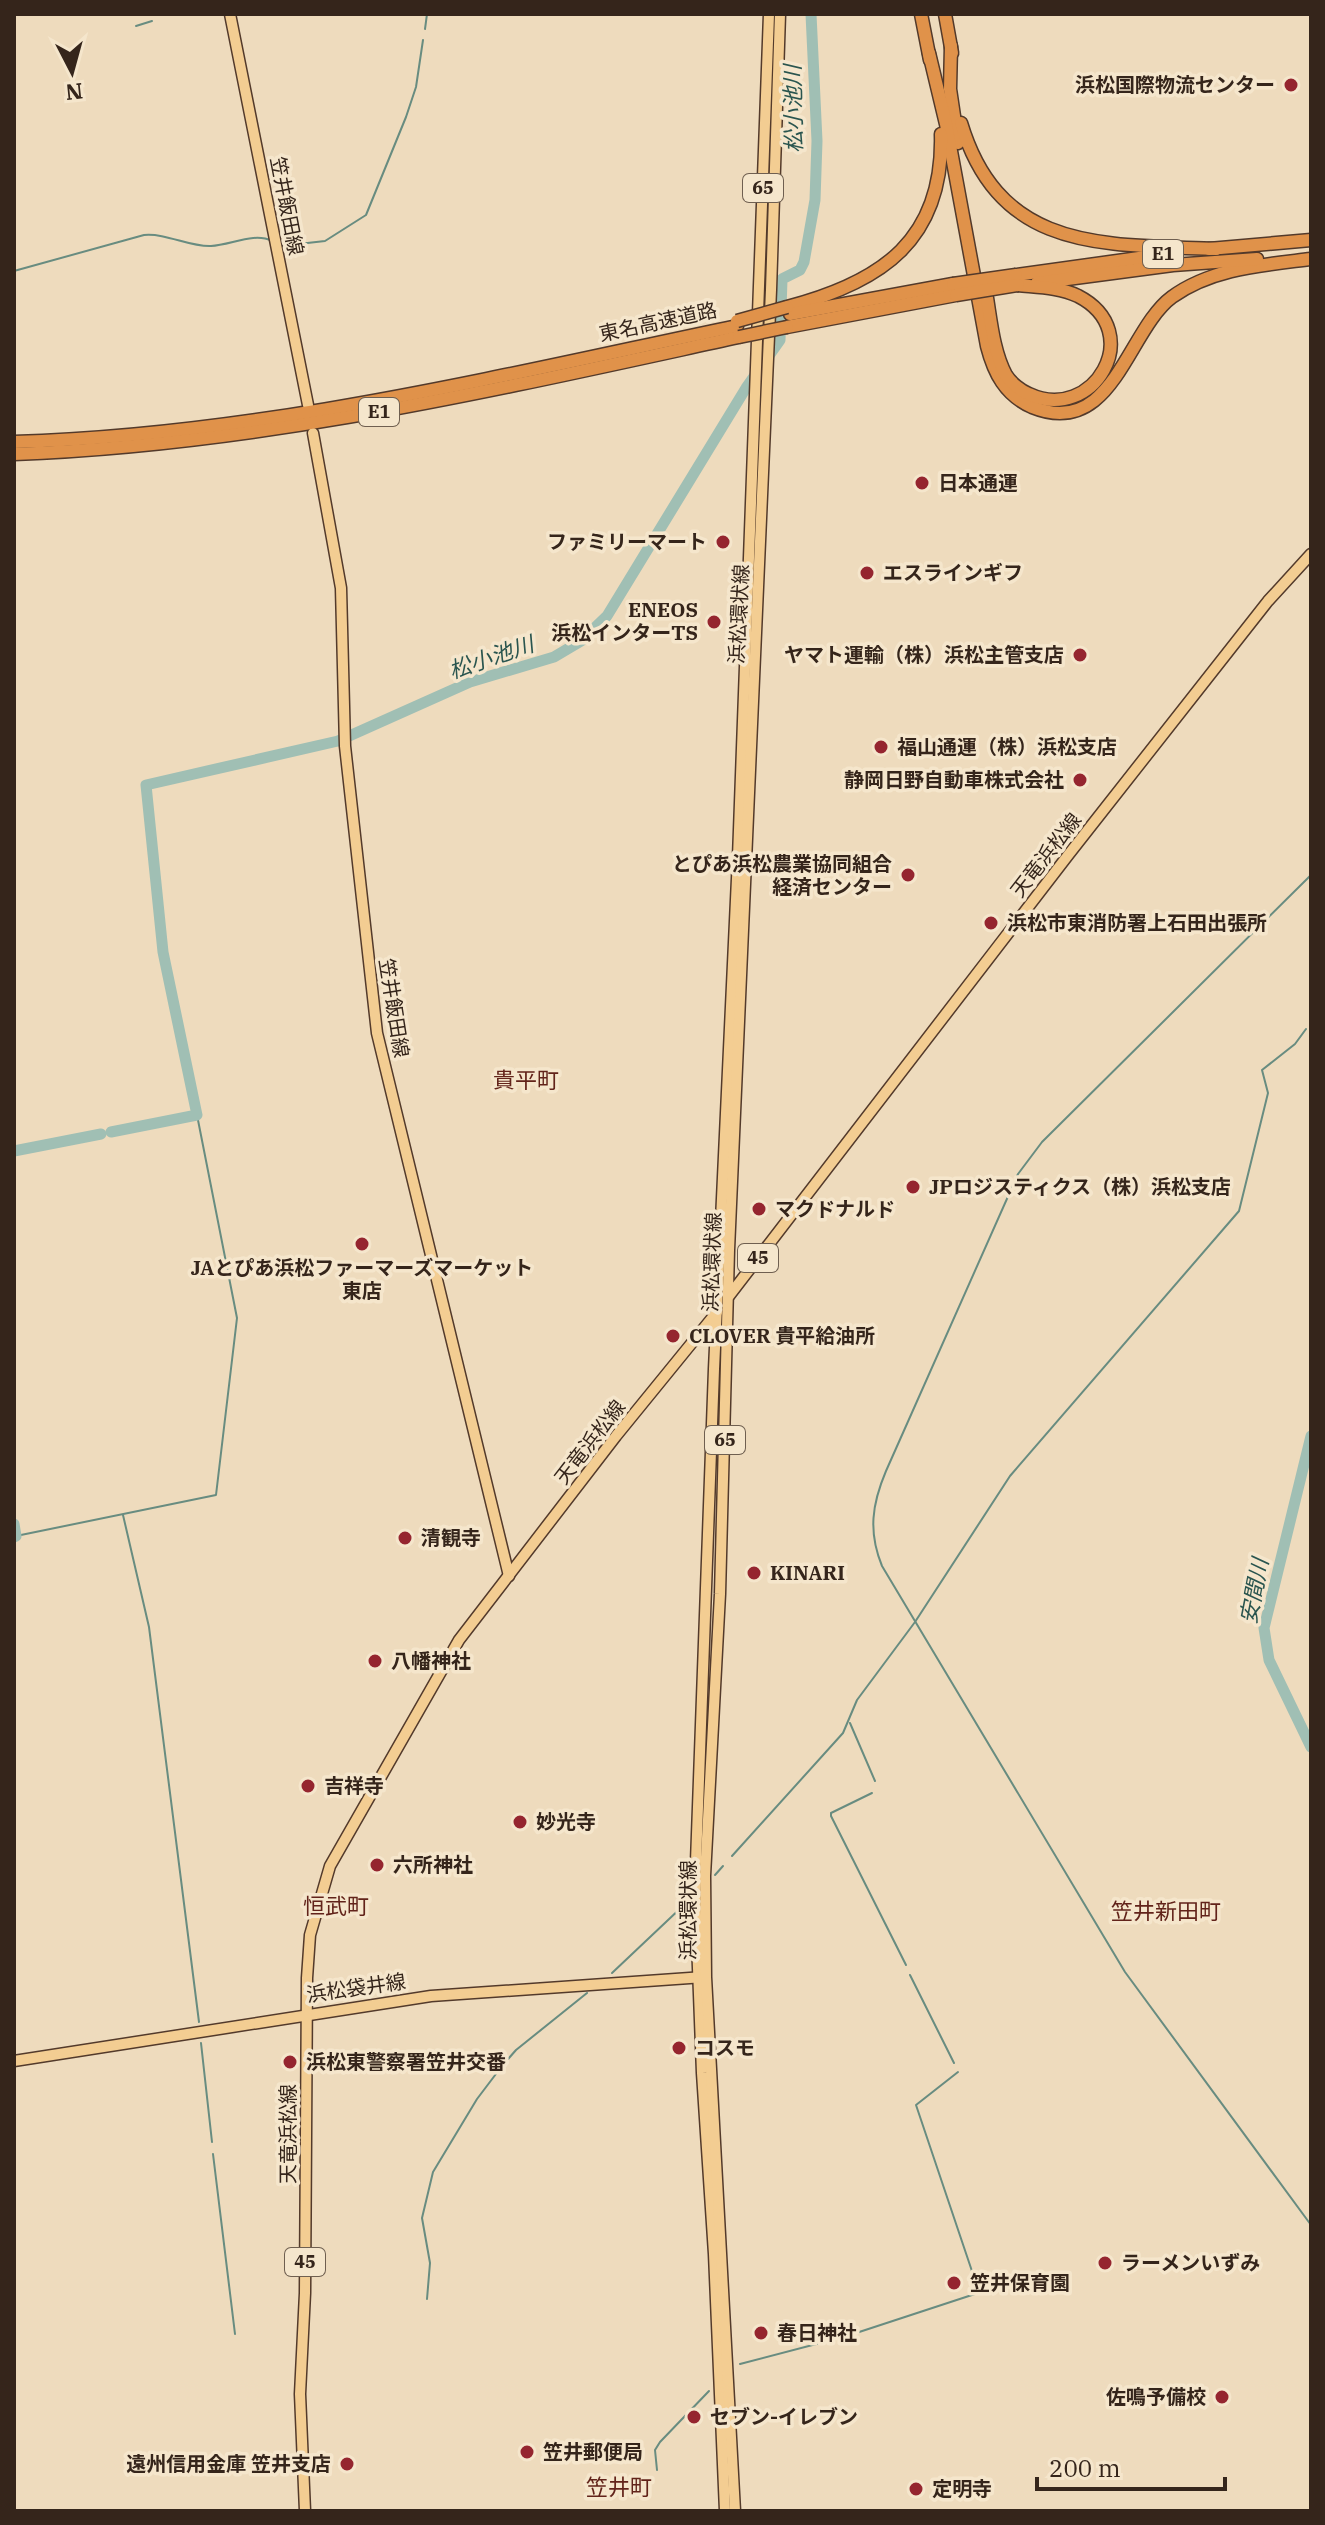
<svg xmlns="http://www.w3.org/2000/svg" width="1325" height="2525" font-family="'IBM Plex Serif','Noto Sans JP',serif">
<rect width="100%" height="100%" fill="#eedbbd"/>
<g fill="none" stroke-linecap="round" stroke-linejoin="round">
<!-- stream -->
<g stroke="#688c80" stroke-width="2">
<path d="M136,26L152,21"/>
<path d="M425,29L427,14"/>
<path d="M281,246L325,241L366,215L406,117L416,87L423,40"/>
<path d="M14,271L144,235C167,233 189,247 211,246C231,245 254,232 272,241"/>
<path d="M1311,875L1042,1142L1018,1174L886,1471C872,1504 868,1532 882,1566L1125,1972L1311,2225"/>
<path d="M123,1515L149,1627L199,2022"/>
<path d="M16,1536L216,1495L237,1318L197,1115"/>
<path d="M850,1723L875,1781"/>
<path d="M872,1793L831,1813V1816L906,1965"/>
<path d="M732,1856L843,1733L857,1700L915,1622L1010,1476L1239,1211L1268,1093L1262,1070L1295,1044L1306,1029"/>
<path d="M715,1875L723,1866"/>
<path d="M612,1973L685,1904"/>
<path d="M910,1975L954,2063"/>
<path d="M201,2043L212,2142"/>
<path d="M958,2072L916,2105L977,2286"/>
<path d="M213,2154L235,2334"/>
<path d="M427,2299L430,2263L422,2218L433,2172L477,2099L502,2066L516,2050L587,1993"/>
<path d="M740,2364L847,2336L978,2293"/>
<path d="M657,2470L655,2450L660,2442L709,2391"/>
</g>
<!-- river -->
<g stroke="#a0bfb4" stroke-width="11">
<path d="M111,1132L197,1115L163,952L146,785L338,741L470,682L554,657L581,641L607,616L746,388L780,340L782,279L800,270L804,262L815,200L817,141L811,14"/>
<path d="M14,1151L101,1134"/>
<path d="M1311,1436L1264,1628L1269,1660L1311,1747"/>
<path d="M14,1524L16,1536L14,1537"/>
</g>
<defs>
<g id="major">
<path d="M230,14L308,405"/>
<path d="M313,433L341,588L345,746L377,1033L509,1576"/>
<path d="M729,1296L1069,854L1268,601L1311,554"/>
<path d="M14,2061L431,1996L704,1977"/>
<path d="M305,2511L300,2394L305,2293L307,1978L310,1935L330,1866L459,1640L616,1436L717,1312"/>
<path d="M725,2511L714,2254L702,2073L695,1889L714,1369L738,857L769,14"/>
<path d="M735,2511L706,1977L705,1876L720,1594L729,1250L771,290L780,14"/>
</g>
<g id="highway">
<path d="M921,14L930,60"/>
<path d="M945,14L952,53"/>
<path d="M951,46L950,89L958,143"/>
<path d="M929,53L946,124L987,346C994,373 1005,395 1032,407C1113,440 1127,330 1172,297C1212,268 1263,265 1311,259"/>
<path d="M961,123C1000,253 1104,244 1216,249"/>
<path d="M1209,249L1311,240"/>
<path d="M1016,275L1175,253"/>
<path d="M1037,283L1173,265L1257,259"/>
<path d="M987,298C991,323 994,353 1006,375C1011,383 1021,391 1029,394C1093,424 1148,332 1078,296C1059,287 1038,287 1018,285"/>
<path d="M787,307C883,282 944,239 941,134"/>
<path d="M790,314L953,284"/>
<path d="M787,327L956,295"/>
<path d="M14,442C260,435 498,376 737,326"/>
<path d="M14,454C260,445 499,389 739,337"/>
</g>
</defs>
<!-- major casing -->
<use href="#major" stroke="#533a2b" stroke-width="13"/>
<!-- highway casing -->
<use href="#highway" stroke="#533a2b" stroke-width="15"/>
<!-- major -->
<use href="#major" stroke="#f3cd92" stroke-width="10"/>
<!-- highway -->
<use href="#highway" stroke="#e0924a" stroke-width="12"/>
<defs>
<g id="highway-bridge">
<path d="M953,284L1016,275"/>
<path d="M956,295L1018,285"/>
<path d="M737,321L787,307"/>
<path d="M739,337L787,327"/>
</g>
</defs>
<!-- highway-bridge casing -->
<use href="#highway-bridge" stroke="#533a2b" stroke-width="15" stroke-linecap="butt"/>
<!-- highway-bridge -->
<use href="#highway-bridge" stroke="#e0924a" stroke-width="12"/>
</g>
<!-- markers -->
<g fill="#95252f" stroke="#f5e6cc" stroke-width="3">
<circle cx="1291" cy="85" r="8"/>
<circle cx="922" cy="483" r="8"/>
<circle cx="723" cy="542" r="8"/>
<circle cx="867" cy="573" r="8"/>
<circle cx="714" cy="622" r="8"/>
<circle cx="1080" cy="655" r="8"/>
<circle cx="881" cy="747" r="8"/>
<circle cx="1080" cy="780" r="8"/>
<circle cx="908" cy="875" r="8"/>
<circle cx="991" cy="923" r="8"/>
<circle cx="913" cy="1187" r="8"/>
<circle cx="759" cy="1209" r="8"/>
<circle cx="362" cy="1244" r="8"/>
<circle cx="673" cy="1336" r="8"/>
<circle cx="405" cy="1538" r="8"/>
<circle cx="754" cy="1573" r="8"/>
<circle cx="375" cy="1661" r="8"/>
<circle cx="308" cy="1786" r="8"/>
<circle cx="520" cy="1822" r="8"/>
<circle cx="377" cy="1865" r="8"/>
<circle cx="679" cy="2048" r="8"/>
<circle cx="290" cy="2062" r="8"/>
<circle cx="1105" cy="2263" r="8"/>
<circle cx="954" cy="2283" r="8"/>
<circle cx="761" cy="2333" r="8"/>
<circle cx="1222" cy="2397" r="8"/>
<circle cx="694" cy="2417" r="8"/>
<circle cx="527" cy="2452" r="8"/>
<circle cx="347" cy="2464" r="8"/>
<circle cx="916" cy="2489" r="8"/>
</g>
<g text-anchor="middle" stroke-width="7" stroke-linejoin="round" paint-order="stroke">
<!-- shield labels -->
<g fill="#f5e6cc" stroke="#6f5f50" stroke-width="2">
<rect x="743" y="174" width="40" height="28" rx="6"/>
<rect x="1143" y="240" width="40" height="28" rx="6"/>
<rect x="359" y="398" width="40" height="28" rx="6"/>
<rect x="738" y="1244" width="40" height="28" rx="6"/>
<rect x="705" y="1426" width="40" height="28" rx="6"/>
<rect x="285" y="2248" width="40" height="28" rx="6"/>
</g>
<g font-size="18" font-weight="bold" fill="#35251b">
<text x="763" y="194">65</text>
<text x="1163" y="260">E1</text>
<text x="379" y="418">E1</text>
<text x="758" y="1264">45</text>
<text x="725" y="1446">65</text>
<text x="305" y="2268">45</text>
</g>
<!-- poi labels -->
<g font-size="20" font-weight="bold" fill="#35251b" stroke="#f5e6cc" text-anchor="start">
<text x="1275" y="92" text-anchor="end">浜松国際物流センター</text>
<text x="938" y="490">日本通運</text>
<text x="707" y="549" text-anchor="end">ファミリーマート</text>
<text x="883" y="580">エスラインギフ</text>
<text x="698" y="617" text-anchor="end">ENEOS<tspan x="698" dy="23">浜松インターTS</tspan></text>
<text x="1064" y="662" text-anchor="end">ヤマト運輸（株）浜松主管支店</text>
<text x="897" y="754">福山通運（株）浜松支店</text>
<text x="1064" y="787" text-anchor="end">静岡日野自動車株式会社</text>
<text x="892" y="871" text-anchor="end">とぴあ浜松農業協同組合<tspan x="892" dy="23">経済センター</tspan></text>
<text x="1007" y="930">浜松市東消防署上石田出張所</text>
<text x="929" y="1194">JPロジスティクス（株）浜松支店</text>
<text x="775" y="1216">マクドナルド</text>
<text x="362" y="1275" text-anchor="middle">JAとぴあ浜松ファーマーズマーケット<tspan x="362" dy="23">東店</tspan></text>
<text x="689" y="1343">CLOVER 貴平給油所</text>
<text x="421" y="1545">清観寺</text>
<text x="770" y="1580">KINARI</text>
<text x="391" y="1668">八幡神社</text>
<text x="324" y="1793">吉祥寺</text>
<text x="536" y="1829">妙光寺</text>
<text x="393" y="1872">六所神社</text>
<text x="695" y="2055">コスモ</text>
<text x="306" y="2069">浜松東警察署笠井交番</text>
<text x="1121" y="2270">ラーメンいずみ</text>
<text x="970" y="2290">笠井保育園</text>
<text x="777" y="2340">春日神社</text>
<text x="1206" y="2404" text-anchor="end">佐鳴予備校</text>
<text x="710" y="2424">セブン-イレブン</text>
<text x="543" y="2459">笠井郵便局</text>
<text x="331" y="2471" text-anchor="end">遠州信用金庫 笠井支店</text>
<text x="932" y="2496">定明寺</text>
</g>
<!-- street labels -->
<g font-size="20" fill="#35251b" stroke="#f5e6cc">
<text transform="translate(287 206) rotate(79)" y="7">笠井飯田線</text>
<text transform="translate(658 322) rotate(-12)" y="7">東名高速道路</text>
<text transform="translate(739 614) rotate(-87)" y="7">浜松環状線</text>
<text transform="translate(1046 855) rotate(-52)" y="7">天竜浜松線</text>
<text transform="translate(394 1008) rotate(81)" y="7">笠井飯田線</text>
<text transform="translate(712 1262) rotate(-88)" y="7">浜松環状線</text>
<text transform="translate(590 1442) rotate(-52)" y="7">天竜浜松線</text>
<text transform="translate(688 1910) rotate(-90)" y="7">浜松環状線</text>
<text transform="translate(356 1988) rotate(-8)" y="7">浜松袋井線</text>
<text transform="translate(288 2134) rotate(-90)" y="7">天竜浜松線</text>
</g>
<!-- water labels -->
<g font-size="22" font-style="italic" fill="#2a554f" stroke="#f5e6cc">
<text transform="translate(793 109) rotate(-91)" y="8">松小池川</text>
<text transform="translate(491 657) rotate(-19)" y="8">松小池川</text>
<text transform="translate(1254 1591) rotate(-79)" y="8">安間川</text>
</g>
<!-- neighbourhood labels -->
<g font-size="22" fill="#62231a" stroke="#f5e6cc">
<text x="526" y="1088">貴平町</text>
<text x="336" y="1914">恒武町</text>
<text x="1166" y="1919">笠井新田町</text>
<text x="619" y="2495">笠井町</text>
</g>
</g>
<!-- border -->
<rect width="1325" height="2525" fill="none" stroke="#35251b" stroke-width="32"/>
<!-- north arrow -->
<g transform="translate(72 72) rotate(174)" stroke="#f5e6cc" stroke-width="6" paint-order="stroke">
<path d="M0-6L14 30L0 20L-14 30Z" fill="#35251b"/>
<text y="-12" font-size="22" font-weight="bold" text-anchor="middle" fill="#35251b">N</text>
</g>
<!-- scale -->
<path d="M1037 2477v12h188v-12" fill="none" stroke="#35251b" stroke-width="4"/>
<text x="1049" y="2477" font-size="24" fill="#35251b" stroke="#f5e6cc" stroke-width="6" paint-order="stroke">200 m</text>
</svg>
